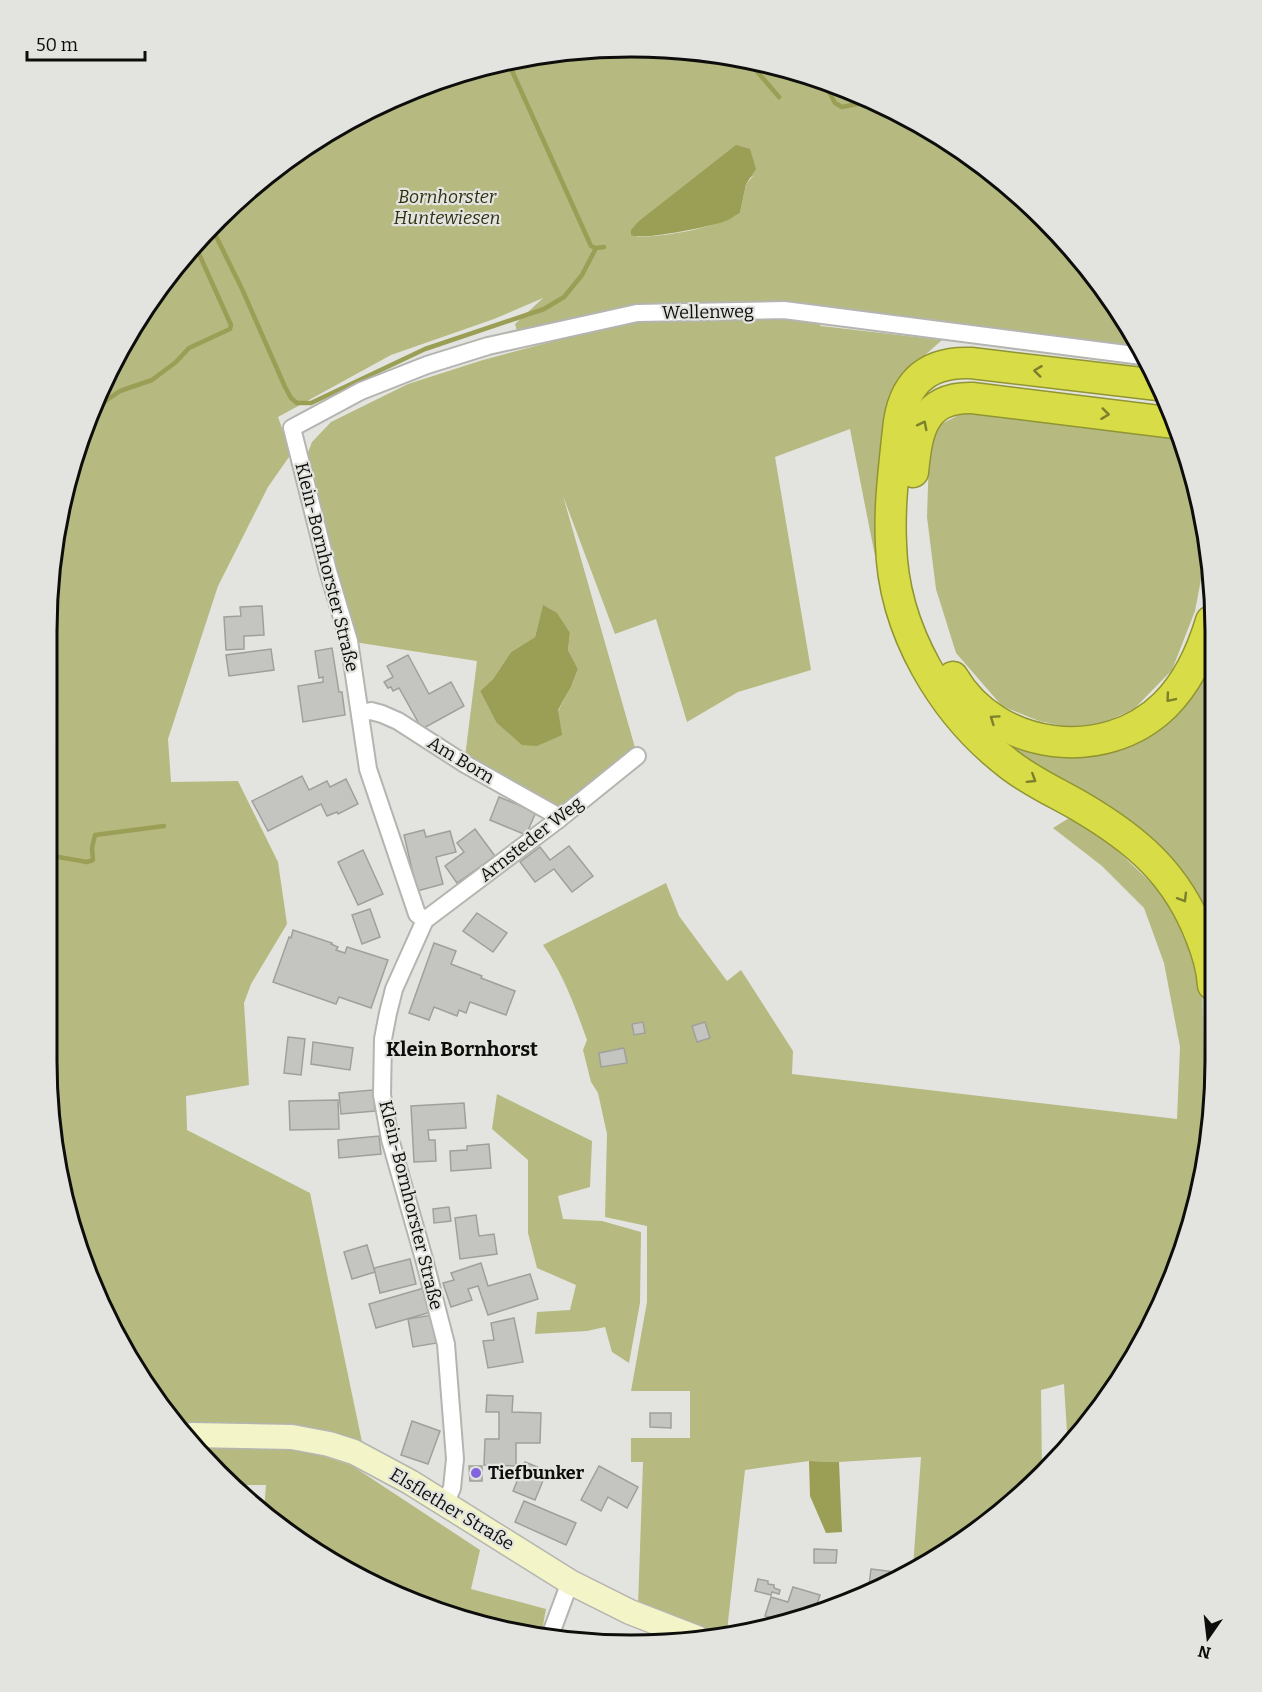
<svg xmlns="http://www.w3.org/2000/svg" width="1262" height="1692" font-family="Bitter,serif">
<rect width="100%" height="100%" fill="#e3e4df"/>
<!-- green -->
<g fill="#b6b980" fill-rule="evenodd">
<path d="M593,48L708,52L819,78L924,125L1017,192L1095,275L1132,340L1128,347L931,319L769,304L638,307L517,331L515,324L543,298L494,319L391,355L278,417L291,454L268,487L218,586L168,739L171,782L238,781L278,862L287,924L251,984L244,1003L249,1085L186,1096L187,1130L310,1193L362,1442L306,1430L185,1426L125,1354L67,1213L47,1061L48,593L66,480L107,373L145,306L217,218L275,167L373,107L480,66ZM753,176L746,184L740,213C716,228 665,237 636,237Z"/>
<path d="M778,315L813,319L821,326L942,340L897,380L883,424L877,489L875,556L850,429L775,457L811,670L738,692L687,722L656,619L615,634L563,496L636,751L558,812L465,757L477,661L354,642L307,455L312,442L331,422L408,384L483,360L637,319ZM543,606L570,633L568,650L578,669L571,687L558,711L496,722L480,691L493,679L511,652L535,637Z"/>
<path d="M967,411L1179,436L1207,542V548L1195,611L1172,670L1134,709L1094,727L1063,726L1039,721L1002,706L956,653L936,589L927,517L929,456L937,426Z"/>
<path d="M1211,632L1213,953L1203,922L971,717L1033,749L1142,733Z"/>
<path d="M1069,818L1097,831L1167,898L1202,980L1205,1098V1146L1185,1249L1137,1353L1068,1449L1064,1384L1041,1390L1042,1473L987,1525L913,1567L921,1457L839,1462L809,1461L745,1470L727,1631L713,1634L638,1606L643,1462H631V1438H690V1391H631L647,1302V1226L605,1217L607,1134L598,1093L591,1082L583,1050L587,1040C575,1007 564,975 543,945L666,883L679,916L727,981L741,970L793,1051L792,1074L1177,1119L1180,1047L1164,963L1144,908L1102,866L1053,828Z"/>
<path d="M497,1094L592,1141L590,1187L558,1196L563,1219L602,1221L641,1232L640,1303L629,1363L612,1352L605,1327L587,1331L535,1334L537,1312L570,1310L576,1285L537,1268L528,1233V1160L492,1129Z"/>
<path d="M237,1445L304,1450L351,1465L480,1550L471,1589L546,1609L541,1636L517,1634L372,1585L264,1512L266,1485H233L201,1446Z"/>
</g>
<!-- water -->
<g fill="#9b9e55">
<path d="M736,145L750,149L756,169L746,184L740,213C736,215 732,218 728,220C715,226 642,241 631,235V230L639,221Z"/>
<path d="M543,605L557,613L570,633L568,650L578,669L571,687L558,710L562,735L537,746L522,745L496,722L480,691L493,679L511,652L535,637Z"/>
<path d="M809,1461L839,1462L842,1532L826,1533L810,1496Z"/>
</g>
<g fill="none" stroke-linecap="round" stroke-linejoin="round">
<!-- stream -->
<g stroke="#9b9e55" stroke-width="4.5">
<path d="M748,61L779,97"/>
<path d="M508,62L591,246L596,248"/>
<path d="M822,79L835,103L842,107L872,101"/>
<path d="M211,226L242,289L285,387L291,398L297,403H311L425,349L544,309L564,297L582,275L596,248L604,247"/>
<path d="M91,416L107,400L120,391L152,380L176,362L189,348L230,329L231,325L195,245"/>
<path d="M47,855L87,862L93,860L92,848L95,835L164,826"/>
</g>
</g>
<!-- building -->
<g fill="#c4c5c0" stroke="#a0a09b" stroke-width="1.5">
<path d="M262,606L264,635L244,636V649L226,650L224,617L241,616L240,607Z"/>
<path d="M332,648L339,692H342L345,715L303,722L298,686L323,682V677L319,678L315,651Z"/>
<path d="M271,649L274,670L229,676L226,655Z"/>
<path d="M408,655L429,694L451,682L464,706L422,729L399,688L393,691L391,687L388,688L384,682L393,677L387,666Z"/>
<path d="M302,776L309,790L327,781L330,787L346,779L358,804L338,814L337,812L327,816L321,804L268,831L252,801Z"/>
<path d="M499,797L536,812L526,835L490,820Z"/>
<path d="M475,829L495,856L457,883L445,866L464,852L457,843Z"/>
<path d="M424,830L426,837L450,831L456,852L436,857L443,884L417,891L404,835Z"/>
<path d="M569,846L593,876L572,892L554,869L535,882L520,862L540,847L550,860Z"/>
<path d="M363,850L383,894L358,905L338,862Z"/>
<path d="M370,909L380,937L362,944L352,915Z"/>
<path d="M477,913L507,933L493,952L463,931Z"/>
<path d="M293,930L332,943L331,944L338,947L336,950L345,953L347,947L388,960L371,1008L339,997L336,1004L273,982L289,937L291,938Z"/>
<path d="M434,943L456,951L451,964L482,976L481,978L515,991L506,1015L470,1002L466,1013L459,1010L457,1016L434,1007L429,1020L409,1013Z"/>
<path d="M643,1022L645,1033L634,1035L632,1024Z"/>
<path d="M705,1022L710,1038L697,1042L692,1026Z"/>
<path d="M288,1037L305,1039L301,1075L284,1073Z"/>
<path d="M313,1042L353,1048L350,1070L311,1064Z"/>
<path d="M624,1048L627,1063L601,1067L599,1053Z"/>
<path d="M373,1090L375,1111L341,1114L339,1093Z"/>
<path d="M338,1100L339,1129L290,1130L289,1101Z"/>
<path d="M464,1103L466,1128L428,1130L429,1140H435L436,1161L414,1162L411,1106Z"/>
<path d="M379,1136L381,1154L339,1158L338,1140Z"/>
<path d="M489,1144L491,1168L451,1171L450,1151L467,1150V1146Z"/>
<path d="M449,1207L451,1221L434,1223L433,1209Z"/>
<path d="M476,1215L479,1236L494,1234L497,1254L460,1259L455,1218Z"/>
<path d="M367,1245L375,1272L352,1279L344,1252Z"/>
<path d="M410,1259L416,1284L380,1293L374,1268Z"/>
<path d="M481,1263L488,1286L530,1274L538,1299L488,1315L478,1286L468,1289L472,1300L451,1307L443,1283L454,1280L451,1273Z"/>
<path d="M424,1288L431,1312L376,1328L369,1304Z"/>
<path d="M432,1315L437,1343L413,1347L408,1319Z"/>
<path d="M514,1318L523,1362L488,1368L483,1341L494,1340L491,1323Z"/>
<path d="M487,1395L513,1396L512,1412L541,1413L540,1443H516V1466L484,1465L485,1439H499V1412H486Z"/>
<path d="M650,1413H671V1428L650,1427Z"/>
<path d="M412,1421L440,1431L428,1464L401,1455Z"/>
<path d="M525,1462L547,1471L535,1500L513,1491Z"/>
<path d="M469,1466H482V1481H470Z"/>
<path d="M599,1466L638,1487L627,1508L608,1497L601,1511L581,1500Z"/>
<path d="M524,1501L576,1523L566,1545L515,1522Z"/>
<path d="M814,1549L837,1550L836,1563H814Z"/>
<path d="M871,1569L903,1573L868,1593Z"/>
<path d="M758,1579L768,1581V1584L774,1585V1588L780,1590L779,1594L772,1592L771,1595L755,1591Z"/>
<path d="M793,1587L820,1595L815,1610L776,1619L765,1616L771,1597L788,1602Z"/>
</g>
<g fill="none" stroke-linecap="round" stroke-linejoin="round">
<defs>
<g id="street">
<path d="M360,713L371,711L382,714L398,721L465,764L554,814L559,819"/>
<path d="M425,920L417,914L368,769L349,641L328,571L292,428L361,391L427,365L488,346L637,313L784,310L1142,356"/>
<path d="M445,1504L452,1488L455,1459L446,1344L424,1259L390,1139L382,1095L383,1039L388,1013L394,989L425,920L559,819L637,756"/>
<path d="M550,1636L570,1582"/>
</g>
<path id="secondary" d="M192,1435L292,1437L329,1444L354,1452L410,1482L570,1582L630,1612L697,1638"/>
<g id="highway">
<path d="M1158,385L971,363C924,361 902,386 898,430C894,468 889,506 891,544C893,630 943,714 1010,765C1032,782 1057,793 1081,807C1137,840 1177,874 1201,937C1207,952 1212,969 1213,985"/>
<path d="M913,472C917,432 922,397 972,398L1175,423"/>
<path d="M953,677C996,750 1104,765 1165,705C1188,682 1202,651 1211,621"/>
</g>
</defs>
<!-- street casing -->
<use href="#street" stroke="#b4b5b0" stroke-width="20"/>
<!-- secondary casing -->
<use href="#secondary" stroke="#b4b5b0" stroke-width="27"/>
<!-- highway casing -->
<use href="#highway" stroke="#909432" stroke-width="33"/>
<!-- street -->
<use href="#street" stroke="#fff" stroke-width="16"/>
<!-- secondary -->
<use href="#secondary" stroke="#f3f4c8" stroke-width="24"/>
<!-- highway -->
<use href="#highway" stroke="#d7dc47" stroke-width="30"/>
</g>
<!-- one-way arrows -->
<defs><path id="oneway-chevron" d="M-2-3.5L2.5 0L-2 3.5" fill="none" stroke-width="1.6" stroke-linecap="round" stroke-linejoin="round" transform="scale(1.5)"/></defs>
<g stroke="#7c7f2c">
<use href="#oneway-chevron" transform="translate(1038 371) rotate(-173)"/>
<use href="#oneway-chevron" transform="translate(1105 414) rotate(7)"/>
<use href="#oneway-chevron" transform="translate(923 425) rotate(-63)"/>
<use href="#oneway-chevron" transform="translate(1170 698) rotate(130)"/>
<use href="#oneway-chevron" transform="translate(994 719) rotate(-145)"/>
<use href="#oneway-chevron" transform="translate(1032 779) rotate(32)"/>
<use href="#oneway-chevron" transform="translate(1183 898) rotate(59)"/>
</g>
<!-- markers -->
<circle fill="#8264df" stroke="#e3e4df" stroke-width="2" cx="476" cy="1473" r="6"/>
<g text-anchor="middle" stroke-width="4.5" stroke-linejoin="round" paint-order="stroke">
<!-- park labels -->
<g font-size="18" font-style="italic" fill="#2f300f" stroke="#e3e4df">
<text x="447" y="203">Bornhorster<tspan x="447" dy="21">Huntewiesen</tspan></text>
</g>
<!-- street labels -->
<g font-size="18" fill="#0d0e0c" stroke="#e3e4df">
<text transform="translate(708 312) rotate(-1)" y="6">Wellenweg</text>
<text transform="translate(327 567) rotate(76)" y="6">Klein-Bornhorster Straße</text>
<text transform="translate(461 760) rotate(31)" y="6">Am Born</text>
<text transform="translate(531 839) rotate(-38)" y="6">Arnsteder Weg</text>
<text transform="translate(411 1205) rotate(76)" y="6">Klein-Bornhorster Straße</text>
<text transform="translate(452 1509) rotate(31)" y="6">Elsflether Straße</text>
</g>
<!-- poi labels -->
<g font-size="18" font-weight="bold" fill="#0d0e0c" stroke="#e3e4df" text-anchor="start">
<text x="488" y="1479">Tiefbunker</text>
</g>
<!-- neighbourhood labels -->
<g font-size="20" font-weight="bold" fill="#0d0e0c" stroke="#e3e4df">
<text x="462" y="1056">Klein Bornhorst</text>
</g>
</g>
<!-- crop -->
<path d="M0 0H1262V1692H0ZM631 57H631A574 574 0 0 1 1205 631V1061A574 574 0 0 1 631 1635H631A574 574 0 0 1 57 1061V631A574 574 0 0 1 631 57Z" fill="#e3e4df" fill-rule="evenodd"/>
<path fill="none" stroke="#0d0e0c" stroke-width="3" d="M631 57H631A574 574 0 0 1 1205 631V1061A574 574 0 0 1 631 1635H631A574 574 0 0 1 57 1061V631A574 574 0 0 1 631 57Z"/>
<!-- north arrow -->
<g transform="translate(1208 1638) rotate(194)" stroke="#e3e4df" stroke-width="4.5" paint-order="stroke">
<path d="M0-4.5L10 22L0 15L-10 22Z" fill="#0d0e0c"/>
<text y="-9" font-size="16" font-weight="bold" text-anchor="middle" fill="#0d0e0c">N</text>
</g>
<!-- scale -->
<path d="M27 51v9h118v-9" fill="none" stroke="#0d0e0c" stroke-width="3"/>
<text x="36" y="51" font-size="18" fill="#0d0e0c" stroke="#e3e4df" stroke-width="4.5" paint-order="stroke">50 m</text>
</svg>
